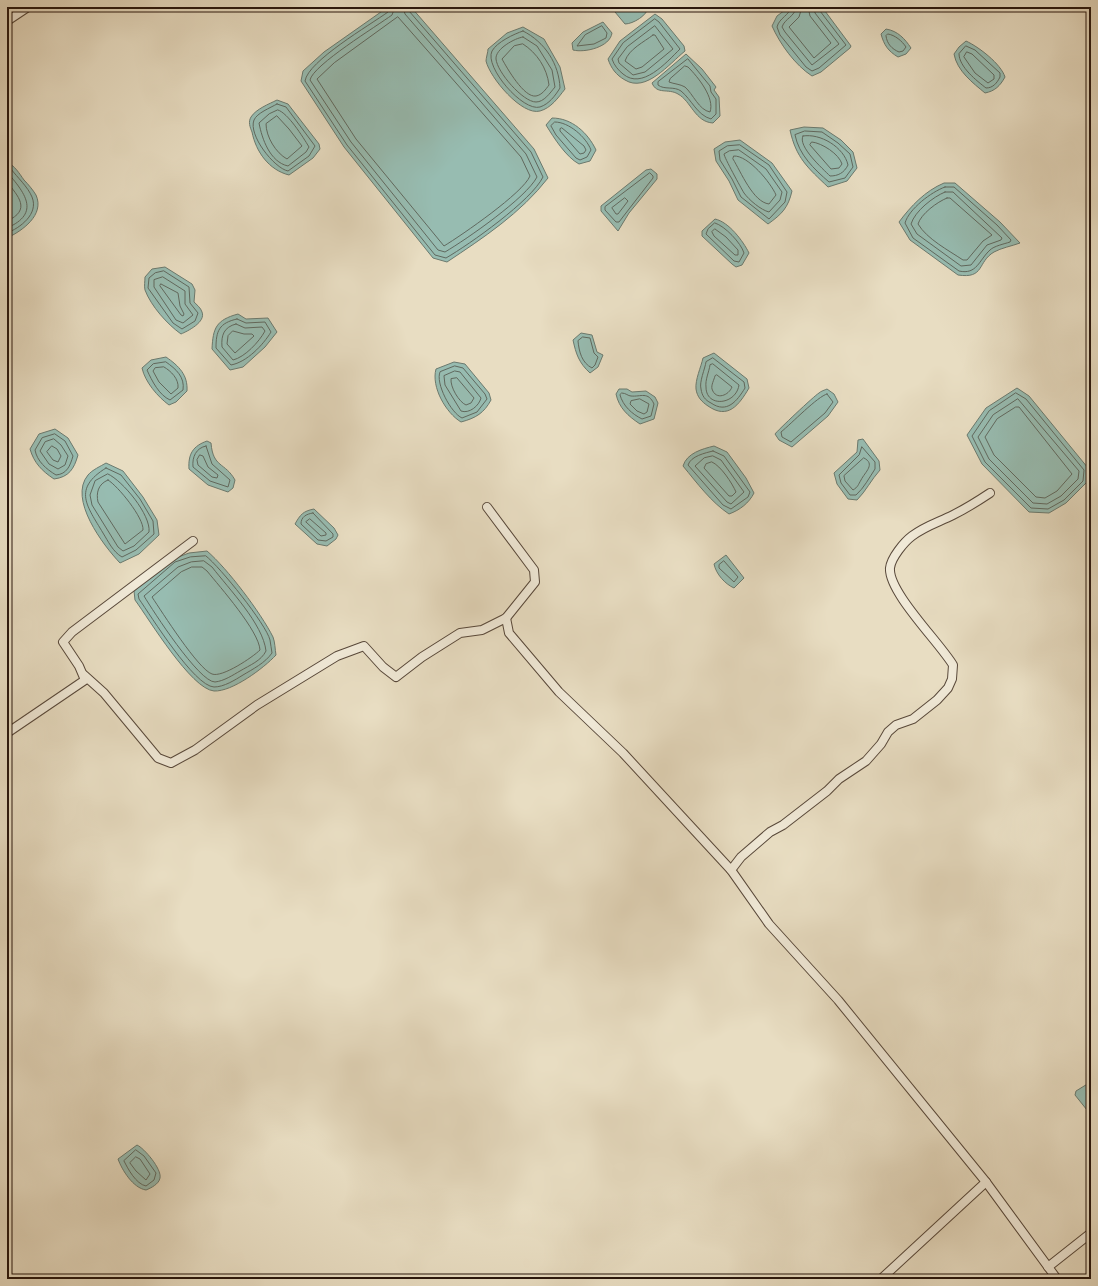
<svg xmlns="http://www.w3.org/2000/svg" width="1098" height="1286" font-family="'IM FELL DW Pica',serif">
<rect width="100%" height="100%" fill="#e8ddc2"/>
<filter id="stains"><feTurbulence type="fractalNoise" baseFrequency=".005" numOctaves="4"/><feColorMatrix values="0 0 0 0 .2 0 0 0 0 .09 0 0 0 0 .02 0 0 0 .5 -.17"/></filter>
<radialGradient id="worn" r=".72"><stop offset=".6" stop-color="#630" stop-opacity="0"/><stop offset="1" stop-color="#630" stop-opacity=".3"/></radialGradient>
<!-- water -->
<g fill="#97bcb1" stroke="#6b7a6f">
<path d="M388,7H411L534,149L548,178C521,213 483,238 447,262L433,258L344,147L301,81L303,71L324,52Z"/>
<path d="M616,7H648C648,15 633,24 625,24L615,12Z"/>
<path d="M789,7H822L851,46L850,48L821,72L812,76C795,65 780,44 772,26L777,16Z"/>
<path d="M655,14L662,19L684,46L685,51C669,64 646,93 625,80C616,75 611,68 608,59L620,41Z"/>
<path d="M603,22L612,33C610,47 585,53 573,50L572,43L583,32Z"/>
<path d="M523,27L544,39L560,67L565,89C558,98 551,108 540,111C522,116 490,78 486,61C486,58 488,52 488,49L507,33Z"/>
<path d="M886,29C898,31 905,39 911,48L906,54L898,57C888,51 884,45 881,34Z"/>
<path d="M966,41C979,47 1001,64 1005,77C1000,86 995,91 985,93C973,83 957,71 954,54L959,47Z"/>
<path d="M686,54L702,69L716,87L714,90L719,97L720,116L713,123C695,122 691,101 678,94C668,88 657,95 652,83Z"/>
<path d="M277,100L288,104L319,144L320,149L313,158L289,175C269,170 256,152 252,132C250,127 248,122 251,117C256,109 269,104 277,100Z"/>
<path d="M552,118C572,118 588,133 596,150L590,161L579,164C566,157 554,138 546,125Z"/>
<path d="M804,127L823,128L841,140L853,152L857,168L847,181L828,187C808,168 796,158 790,130Z"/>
<path d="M740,140L772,163L792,191C788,208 782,214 768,224L738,200L729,181L716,161L714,149L725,142Z"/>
<path d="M7,162C15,166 19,173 24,180C28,184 33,190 36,195C45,215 22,231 7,238Z"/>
<path d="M651,169L657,174V179L629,213L618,231L601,211V206L646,170Z"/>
<path d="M944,183H955L1000,222L1020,243C1012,246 1001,248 994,252C977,262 985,279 958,275L910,240L899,222C911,206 925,191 944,183Z"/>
<path d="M715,219C729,222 743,241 749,253L742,265L736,267L732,264L702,236V231Z"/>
<path d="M165,267L192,284L195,290L194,302C196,304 201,308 202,312C206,322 188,331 181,334C167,324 151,306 145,290C144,286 145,281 145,277L152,269Z"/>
<path d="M238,314L246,319L268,318L277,332L265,347L243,367L230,370L212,349C213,328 216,320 238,314Z"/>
<path d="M581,333L592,335L597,352L603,355L598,367L590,373C579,363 576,354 573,340Z"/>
<path d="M714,353L747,379L749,388C739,405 728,420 708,406C702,402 697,397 696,389C695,380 701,367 703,358Z"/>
<path d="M166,357C179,366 188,375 187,391L176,402L169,405C158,397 145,382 142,368L151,360Z"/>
<path d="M454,362L465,364L489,393L491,400C484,413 476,418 461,422C446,413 431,387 436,369Z"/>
<path d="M1017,388L1029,396L1088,468L1087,482L1066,503L1049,513L1029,512L982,464L967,435L986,408Z"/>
<path d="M619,389H627L632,392L646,391L655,397L658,403L654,419L640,424C628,416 619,408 616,394Z"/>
<path d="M827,389L834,394L838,402L828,416L792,447L779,440L775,434C777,431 814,396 819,393C821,391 825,390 827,389Z"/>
<path d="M55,429L68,438L78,455C74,469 69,477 54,479C42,471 34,463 30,449L39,434Z"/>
<path d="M863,439L879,461L880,470C871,480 866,491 857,500L848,499L837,484L834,473L857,452L858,440Z"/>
<path d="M207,441L211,443C213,468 225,462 235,480L233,488L228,492L208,485L189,469C188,454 193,446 207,441Z"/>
<path d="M714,446L727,452L746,478L754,493C749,503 740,510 729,514C711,502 697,483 683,466C687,453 702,449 714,446Z"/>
<path d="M106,463L123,471L143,497L157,520L159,535L139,554L120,563C103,545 68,499 88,475C92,470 101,466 106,463Z"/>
<path d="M314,509L334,528L338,535L336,539L327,546L317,544L295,524C300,515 303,511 314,509Z"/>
<path d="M207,551C227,568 261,613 273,637C275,642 275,649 276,655C264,668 232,692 214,691C191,689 149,619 135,600L134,591L173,559L189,553Z"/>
<path d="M726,555L744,578L734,588C725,584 716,574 714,564Z"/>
<path d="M1089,1083L1091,1084V1115L1075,1095L1076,1091Z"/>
<path d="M137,1145C144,1148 162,1169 160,1178C159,1184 151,1188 146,1190C133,1188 122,1170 118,1159Z"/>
</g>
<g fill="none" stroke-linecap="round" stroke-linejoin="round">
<!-- shore -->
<g stroke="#60695f" stroke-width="1">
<path d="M390,7L388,12C370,25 308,61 305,81L347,145L435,255L446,258C470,244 531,201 543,177L531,152L409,11L408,7"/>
<path d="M395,7L392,15C377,26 313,65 310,80L351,142L438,250L445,252C467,239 526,198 537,177L526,154L405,14L403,7"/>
<path d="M791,7C790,15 779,18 777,27L780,35L806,67L812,71L819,68L846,45L820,11L819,7"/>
<path d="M796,7C795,17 785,18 782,27L785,32L812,65L839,44L815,13L814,7"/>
<path d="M802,7L799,17L789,27L814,58L831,43L810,16L808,7"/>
<path d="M398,17L521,157L530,176C523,193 462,235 444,246L356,139L317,79L334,63Z"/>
<path d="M655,19L659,22L680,49C666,63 642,90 623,74C618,70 614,65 612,59L623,43Z"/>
<path d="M602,26L607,33L606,38L594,44L577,46L585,35Z"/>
<path d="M655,26L673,49L645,72L633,75L619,63L618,59L627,47Z"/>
<path d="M523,31C545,42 559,64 560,88C555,96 549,104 540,107C523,112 484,67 492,51C497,42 514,34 523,31Z"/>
<path d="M888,34C895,35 902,41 906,47L903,51L899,52C892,49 887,44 886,36Z"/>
<path d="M653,35H655L664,49L642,67L636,69L625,61C629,49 644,42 653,35Z"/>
<path d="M523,37L537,46L552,70L555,87C550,93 544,102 536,102C523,102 497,72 496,59C495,49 515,38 523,37Z"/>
<path d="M523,44C537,53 547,68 549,85C546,89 542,95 536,96C524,98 507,68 502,59L514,46Z"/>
<path d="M966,46L975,50L1000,73V77C997,83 993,88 986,88C977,81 959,67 959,54Z"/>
<path d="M967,52L972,54L994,75V79L988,83L975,73L964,57Z"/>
<path d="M688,59L710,86L711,92L716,99V114L711,119C697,115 692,100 681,91C674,86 664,90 658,85V82Z"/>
<path d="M685,66L688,67C698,77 715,98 710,112C699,110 693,94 685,87C680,84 674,84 669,82L670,79Z"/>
<path d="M277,104L286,107L315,146L309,156L288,171C274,168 248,135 254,120C257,113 270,108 277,104Z"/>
<path d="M278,110C288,113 303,137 309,147L306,152L288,166C270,162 262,139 259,123L269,114Z"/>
<path d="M277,116L289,129L302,146L287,159C276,153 266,137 266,124Z"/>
<path d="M555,122C569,122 586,137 591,150L587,157L580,160L576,158L556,135L551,126Z"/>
<path d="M562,128L584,146L586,150L584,153L580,154L560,131V129Z"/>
<path d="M805,131L822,132L838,143L850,154L853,167L845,178L829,182C814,169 799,155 795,135Z"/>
<path d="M803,136C820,133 844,147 848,165C844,173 838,176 830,176C823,169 797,146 803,136Z"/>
<path d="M812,142C822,143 839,154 842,164L839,168L831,169L810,145Z"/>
<path d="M740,145L769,165L787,192L785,202L769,219L741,197L732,179L720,160L719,151L727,146Z"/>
<path d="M739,150L766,169L782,192L780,200L769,212C761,210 749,200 744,193C741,188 724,157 724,154L729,151Z"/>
<path d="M734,156C748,155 771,183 776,195L769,204C753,202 741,172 733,159Z"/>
<path d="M7,166L11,169C17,177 28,187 32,197C39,214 20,228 7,233"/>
<path d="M7,172C24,192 42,213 7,228"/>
<path d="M650,173L653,176V178L619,222H616L605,210V207Z"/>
<path d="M7,182C18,196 32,210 7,221"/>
<path d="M945,187H954L997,225L1011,240L1010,242C1004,244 994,246 990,250C979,260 977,275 959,271L913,238L905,223C909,209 931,192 945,187Z"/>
<path d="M945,192H953L1002,238L1001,240L987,245L971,265L961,266L917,234L911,224C915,211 933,197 945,192Z"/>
<path d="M625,198L628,201L618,214H616L612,208Z"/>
<path d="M947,198H950L992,235L983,241L967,260H963C948,250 927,239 918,224C921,214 937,202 947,198Z"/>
<path d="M715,223C725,226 741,243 744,253L739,262L734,261L706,234L708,229Z"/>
<path d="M715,229L726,237L738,250V255H735L714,236L712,232Z"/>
<path d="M164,271L189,287L190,303L198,313L195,321L182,329L173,323L148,288L149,278L155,273Z"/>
<path d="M163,277L185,291V304L193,315L183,323L176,320L154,287V280Z"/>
<path d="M161,284L178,293L180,306L184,314L183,316L181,315L160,286Z"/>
<path d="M237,319L246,323L265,322L271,332C263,345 247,362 231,365L216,348C216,331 219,323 237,319Z"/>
<path d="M236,324L245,328L262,327L265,331C259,342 245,357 233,360L222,347C221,335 224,327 236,324Z"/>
<path d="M233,331L244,334H252L254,336L235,353L227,344L228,336Z"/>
<path d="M583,337L590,338L594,353L598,357L595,365L592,368C582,363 579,352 578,341Z"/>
<path d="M713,358L744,382L745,388C737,401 727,414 711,403C705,400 702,396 701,389C699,382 705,369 706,362Z"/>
<path d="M166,362C176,369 185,377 183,390L170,400C159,395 152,381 147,370L153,364Z"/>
<path d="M713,364L739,385C736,405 706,408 706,387C705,380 709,372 710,365Z"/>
<path d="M455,366L463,368L485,394L487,399L477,412L462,418C451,413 435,383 440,372Z"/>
<path d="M164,367C171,371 179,379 178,388L171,394L159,382L153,371L155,368Z"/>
<path d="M455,371L460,372L481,398C479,406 469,414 461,411L445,385L444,376Z"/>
<path d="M717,375L732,387C729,395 716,401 712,389C711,385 714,380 715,376Z"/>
<path d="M457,378L474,398L471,403L466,405C459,402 450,387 451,379Z"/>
<path d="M622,393C626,393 628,396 631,396C641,397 648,391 654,404L651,416L642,419C632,414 623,406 620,395Z"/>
<path d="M1016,393L1026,399L1084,470L1083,481L1064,500L1048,509L1031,508L985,462L972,436L989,411Z"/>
<path d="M827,394L833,402L825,413L791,442L782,437L781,432C791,424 818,396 827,394Z"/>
<path d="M640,399L649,404L647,412L644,414L637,411L630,404L631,401Z"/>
<path d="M1018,399L1079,471L1078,479L1061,496L1047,504L1033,503L989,459L978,437L993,415Z"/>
<path d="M1016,407H1019L1072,474L1057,491L1045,498L1036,497L994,455L985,437L997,419Z"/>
<path d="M55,434L65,441L73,456C70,466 67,474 56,475C46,469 37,461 35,450L42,438Z"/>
<path d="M54,439L61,445L68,456L65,465L58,469L49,464L40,451L45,442Z"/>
<path d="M52,446L57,449L61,456L58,462L53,460L47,452Z"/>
<path d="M206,446L212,464L230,480L228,487L210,481L193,467C192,457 196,448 206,446Z"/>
<path d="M862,447L875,462V469C869,478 864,488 856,495H850L841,483L839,475L859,455Z"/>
<path d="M713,451L724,456L750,492L748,497L731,509L723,505L688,465C691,456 705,453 713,451Z"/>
<path d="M200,455L203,456L208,467L218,475L217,478L212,477L198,465L197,460Z"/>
<path d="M713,456L721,460L744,492L731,504L727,502L695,466L704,458Z"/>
<path d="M864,458C876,464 865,472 861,480C858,485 858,487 853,490L845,481L844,476Z"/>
<path d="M712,462C721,466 732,483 736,492L732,496H729L704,468L706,464Z"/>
<path d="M106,468L121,475L140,499L153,521L154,534L136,550L122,557C113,552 108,541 103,533C87,506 72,489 106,468Z"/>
<path d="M108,474C123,481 151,515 149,532L134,546L123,551L118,547L92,505L90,495L95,481Z"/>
<path d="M108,480C118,486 144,518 143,530L125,544L98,502C96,493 98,484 108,480Z"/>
<path d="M313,513L333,534V537L326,541L318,540L301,524C301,517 306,514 313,513Z"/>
<path d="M310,519L326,533V535L321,536L306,522Z"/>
<path d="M206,556C220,567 266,624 270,640C271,644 271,649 272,653C265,663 253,669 243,675C235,680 224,687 214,687C194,686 151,616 139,599L138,594L175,562L190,557Z"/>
<path d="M204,561L212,567C229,589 263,624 266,651C261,661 250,665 240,671C233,675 224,681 215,682C199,682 153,611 144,596L178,567L191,562Z"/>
<path d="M724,561L738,577L734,582L719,568V565Z"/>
<path d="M192,567H202L207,571C220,587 259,631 260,650C253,657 222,678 212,674C198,669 162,612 152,597L181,572Z"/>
<path d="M136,1150L144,1156L156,1173L154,1180L146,1186C136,1184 128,1169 124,1161Z"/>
<path d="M136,1157L140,1159L150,1174L146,1180L136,1171L130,1163Z"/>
</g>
<defs>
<g id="minor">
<path d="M7,21L28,7"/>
<path d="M506,618L509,633L559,692L623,753L731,870L769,924L838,1000L986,1182L1057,1279"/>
<path d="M84,675L104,693L158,758L171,763L195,750L257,705L337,656L364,646L383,667L396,677L422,657L460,633L482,630L506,618L535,582L534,570L487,507"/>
<path d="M7,733L85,680L79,666L63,642L72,632L193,541"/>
<path d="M731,870L741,857L770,832L783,825L827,791L839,779L866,761L881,744L888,732L896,725L913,719L937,700L948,688L952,679L953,665C940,643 888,592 890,568C891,558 904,542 912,536C925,526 939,522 953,515C965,509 978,501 990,493"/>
<path d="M1048,1267L1091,1233"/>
<path d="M881,1279L986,1182"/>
</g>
</defs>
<!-- minor casing -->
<use href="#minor" stroke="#58483a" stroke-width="10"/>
<!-- minor -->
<use href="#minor" stroke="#f0e9d7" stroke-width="8"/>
</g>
<!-- margin -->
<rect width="1098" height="1286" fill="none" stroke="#e8ddc2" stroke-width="24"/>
<rect x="8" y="8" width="1082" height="1270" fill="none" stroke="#28160d" stroke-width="2"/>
<rect x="12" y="12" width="1074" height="1262" fill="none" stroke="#28160d"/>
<rect width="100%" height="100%" filter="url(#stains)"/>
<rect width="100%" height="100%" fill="url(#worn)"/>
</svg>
